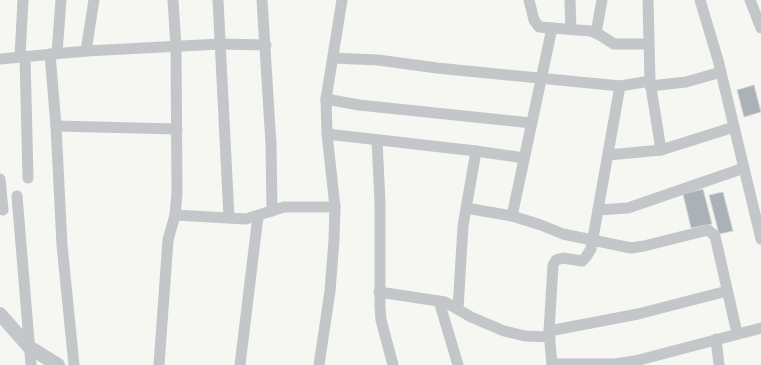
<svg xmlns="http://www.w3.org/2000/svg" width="761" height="365" font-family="'Titillium Web',sans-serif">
<rect width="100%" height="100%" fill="#f6f6f3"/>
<!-- building -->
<g fill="#aab2b8" stroke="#d7d8d5">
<path d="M754,85L761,112L744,117L737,90Z"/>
<path d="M703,189L712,224L691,228L683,194Z"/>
<path d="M723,192L733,231L719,234L709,195Z"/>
</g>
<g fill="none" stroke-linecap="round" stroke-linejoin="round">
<!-- minor -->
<g stroke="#c3c7ca" stroke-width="11">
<path d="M218,0L229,218"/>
<path d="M262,0L271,144L272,211"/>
<path d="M529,0L534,20L539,27L591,31L600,35L614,44H649"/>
<path d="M570,0L571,29"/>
<path d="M648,0L650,81L661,150"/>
<path d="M700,0L718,60L761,239"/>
<path d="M750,0L761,28"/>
<path d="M596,33L602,0"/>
<path d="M86,51L94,0"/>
<path d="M57,53L61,0"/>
<path d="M50,54L56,126L62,245L74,365"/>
<path d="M20,56L23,0"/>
<path d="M25,56L28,178"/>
<path d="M333,58L378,60L437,68L620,86L650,81"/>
<path d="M0,59L86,51L220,44L266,45"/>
<path d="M650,86L686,82L721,72"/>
<path d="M326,99L359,105L532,123"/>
<path d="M56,126L177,129"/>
<path d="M327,134L476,151L524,158"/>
<path d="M377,140L380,203V306L381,320L393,365"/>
<path d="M608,155L661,150L734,127"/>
<path d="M0,179L3,210"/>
<path d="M17,196L31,365"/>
<path d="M466,208L512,216L541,225L563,234L631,248L644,246L708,230L715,236L737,333"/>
<path d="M598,210L628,208L744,168"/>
<path d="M175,215L246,219L284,207H335"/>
<path d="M512,216L552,28"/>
<path d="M379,292L445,302L471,317L504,331L525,336L550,337"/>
<path d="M439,301L458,365"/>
<path d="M458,309L463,226L476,151"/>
<path d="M549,331L638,314L727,291"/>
<path d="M716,339L719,365"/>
<path d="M552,364H614L635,361L761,328"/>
<path d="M159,365L168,240L175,215L177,193L176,47L173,0"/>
<path d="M240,365L258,216"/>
<path d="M319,365L330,291L334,240L335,207L327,134L326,99L342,0"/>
<path d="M552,365L549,331L553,265L556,260L563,258L582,261L586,257L591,249L620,86"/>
</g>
<!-- tertiary -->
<path stroke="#c3c7ca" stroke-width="14" d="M0,314L29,347L58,365"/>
</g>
</svg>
